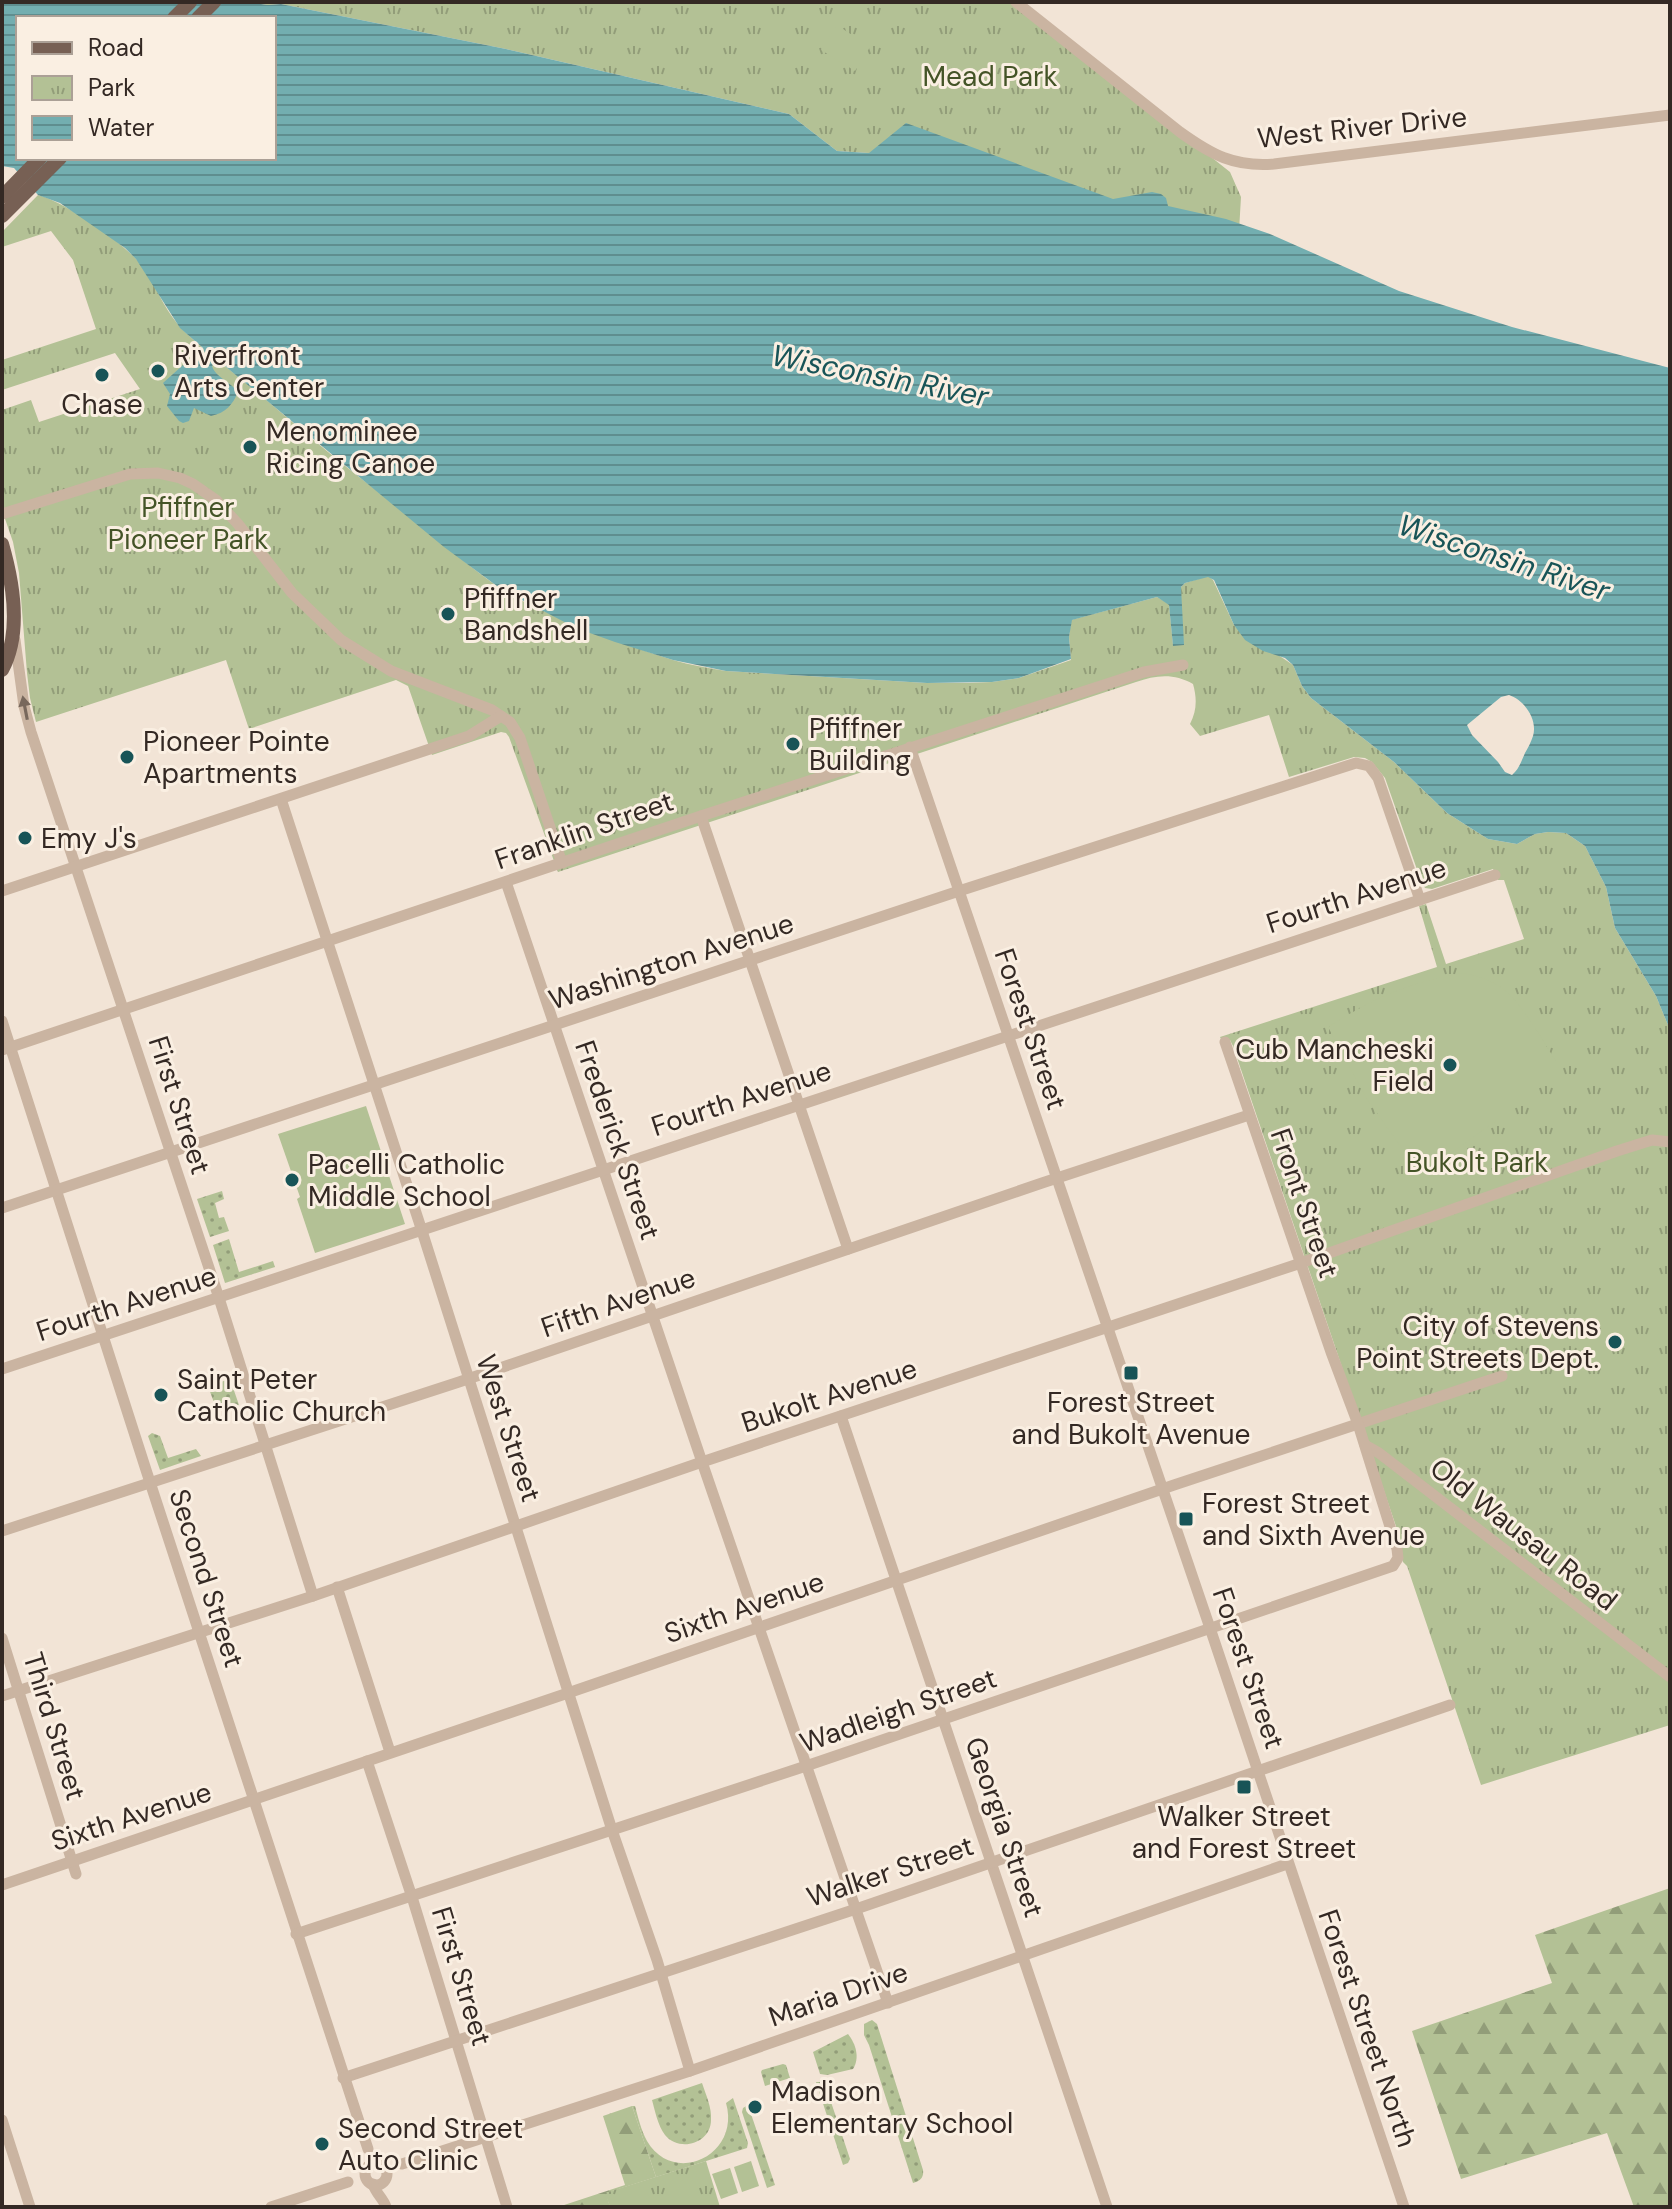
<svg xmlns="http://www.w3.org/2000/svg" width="1672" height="2209" font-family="'DM Sans',sans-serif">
<defs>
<pattern id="grass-dots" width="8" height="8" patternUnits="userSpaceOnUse" patternTransform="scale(2)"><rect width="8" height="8" fill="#b3c195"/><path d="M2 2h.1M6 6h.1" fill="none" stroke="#929d79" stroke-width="1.8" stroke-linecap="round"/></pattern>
<pattern id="forest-firs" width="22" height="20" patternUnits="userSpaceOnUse" patternTransform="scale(2)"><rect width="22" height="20" fill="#b3c195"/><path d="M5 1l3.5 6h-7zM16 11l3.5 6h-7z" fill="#929d79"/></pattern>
<pattern id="park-tufts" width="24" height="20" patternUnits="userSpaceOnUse" patternTransform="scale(2)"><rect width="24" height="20" fill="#b3c195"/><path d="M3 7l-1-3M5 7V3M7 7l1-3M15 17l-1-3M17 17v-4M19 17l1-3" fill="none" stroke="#929d79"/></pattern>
<pattern id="water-rules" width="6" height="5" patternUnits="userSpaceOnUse" patternTransform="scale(2)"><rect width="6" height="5" fill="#73aeb0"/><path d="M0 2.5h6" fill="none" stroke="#5f8e8f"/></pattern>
</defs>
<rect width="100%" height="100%" fill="#f2e4d6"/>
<!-- grass -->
<g fill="url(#grass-dots)">
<path d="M222,1191L224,1199L215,1203L219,1218L224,1217L229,1231L210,1237L197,1199Z"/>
<path d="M229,1239L239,1272L273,1261L275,1267L225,1283L213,1245Z"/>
<path d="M230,1379L239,1405L217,1411L208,1386Z"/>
<path d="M152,1433L160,1436L168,1458L196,1449L201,1456L160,1470L148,1436Z"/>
<path d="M872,2020L877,2024L923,2170C924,2178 920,2181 913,2183L869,2045L864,2035V2024Z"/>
<path d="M848,2034C856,2044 860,2058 853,2069L827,2075L820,2074L813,2052Z"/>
<path d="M783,2064L786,2065L790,2078L765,2086L761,2072L762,2070Z"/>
<path d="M816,2082H822L826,2087L850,2159L848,2163L843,2165Z"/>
<path d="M702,2083C706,2095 712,2108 711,2120C711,2143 680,2153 665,2135C658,2126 655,2111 652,2100Z"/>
<path d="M733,2098L748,2143L747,2148L656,2177L632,2106H635C638,2117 641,2130 647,2141C674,2187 741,2155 726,2103Z"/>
<path d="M748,2105L775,2185L767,2188L742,2112L743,2108Z"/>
</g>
<!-- forest -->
<g fill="url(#forest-firs)">
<path d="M1670,1888V2207H1634L1607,2133L1461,2179L1412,2031L1552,1983L1535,1935Z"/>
<path d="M632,2106L656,2177L606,2193L610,2207H558L625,2185L603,2116Z"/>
</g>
<!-- park -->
<g fill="url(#park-tufts)">
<path d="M247,2H1016L1230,172L1241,197L1239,231L869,153L837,151L789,114L506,49L281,4L268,5Z"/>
<path d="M38,195C66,202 131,247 146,271C158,291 167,315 185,332C205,351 228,368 250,386C291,421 333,457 376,490C419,521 456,558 500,588C529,607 561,618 593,631C619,641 646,652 673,660C690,665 708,668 726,671L927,683H969L992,682L1019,678L1071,660L1069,637L1071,620L1157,597L1169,604L1173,645L1181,587L1185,583L1208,576L1213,580L1234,625L1293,665L1302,686L1311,698L1394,762L1447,813L1488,839L1517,844L1535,834L1548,832L1566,833L1585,846L1606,887L1615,928L1656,996L1670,1030V1725L1481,1785L1407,1566L1403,1562L1401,1541L1233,1046L1230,1040L1222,1041L1220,1037L1437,967L1419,906L1426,904L1446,964L1524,939L1504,880H1498L1493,869L1432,889L1425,888L1421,881L1385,778L1372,762L1365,758L1354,757L1289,777L1269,715L1200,736L1190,724C1197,711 1197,698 1193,684C1174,673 1156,675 1136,682L558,872L509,737L506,733L501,732L432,755L408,686L396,680L249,729L226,660L36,722L30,698L27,673L19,573L13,542L2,510V410L31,400L39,422L140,389L115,353L2,390V360L96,329L73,260L51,231L2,247V232Z"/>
<path d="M706,2161L720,2207H610L605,2193Z"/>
</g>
<!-- pitch -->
<g fill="#b3c195">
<path d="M837,25L870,47L855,71L821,50Z"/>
<path d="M1464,973C1476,976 1488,979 1499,986C1519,998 1542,1040 1556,1061L1497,1120L1432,1167L1413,1164L1367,1099L1328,1027C1374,998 1409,982 1464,973Z"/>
<path d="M366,1106L405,1224L315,1253L297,1199L300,1197L278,1134Z"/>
<path d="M751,2161L759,2186L742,2192L734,2167Z"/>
<path d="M730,2168L738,2193L721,2199L712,2174Z"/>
</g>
<!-- water -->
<path fill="url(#water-rules)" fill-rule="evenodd" d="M2,2H247L268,5L281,4L506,49L789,114L837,151L869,153L906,123L1113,199L1152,192L1161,194L1166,198L1168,206L1226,219L1270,234L1399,291L1512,327L1670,368V1030L1656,996L1615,928L1606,887L1585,846L1566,833L1548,832L1535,834L1517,844L1488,839L1447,813L1394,762L1311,698L1302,686L1293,665L1285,658L1263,651L1245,640L1234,625L1214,580L1208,577L1185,583L1181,587L1184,645L1173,646L1169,605L1157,597L1072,620L1069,637L1071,659L1019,678L992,682L927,683L726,671L673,660L615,642L576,628L501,589L444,547L220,362L215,363L212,366C216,378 231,382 238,392C233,404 226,413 211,416L194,408L189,421L183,423L179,421L167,406L170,394L163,383L183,365L205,359L206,356L203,348L180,328L136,259L125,248L60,203L38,195L14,168L2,166ZM18,18H274V158H18ZM1509,695C1524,700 1538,719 1533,736C1531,742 1528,748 1525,753C1521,762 1519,769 1512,775L1505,772L1498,762L1472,735L1467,725L1501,697Z"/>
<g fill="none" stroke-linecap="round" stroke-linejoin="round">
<!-- minor -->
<g stroke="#cab4a1" stroke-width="11">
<path d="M1016,2L1180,132C1212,155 1234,167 1274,164L1670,115"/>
<path d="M2,514L130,474L158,473L180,478L193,484L216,500L238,524L292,593L341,640L391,671L492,710L510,722L520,738L562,863"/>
<path d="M15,640L24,706L31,732L219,1298L313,1596"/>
<path d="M910,747L1210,1628L1404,2207"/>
<path d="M281,799L422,1231L612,1830L657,1960L690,2071"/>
<path d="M701,816L848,1249"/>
<path d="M506,882L702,1462L888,2003"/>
<path d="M2,891L469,736L501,716"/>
<path d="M2,1021L147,1473L368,2149"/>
<path d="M2,1050L701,816L1144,672L1183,665"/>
<path d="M2,1208L959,891L1356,763L1369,766L1378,778L1420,900"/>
<path d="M2,1369L1495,875"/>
<path d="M841,1416L1107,2207"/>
<path d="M1365,1445L1379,1453L1670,1677"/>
<path d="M2,1531L459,1382L1042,1183L1249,1115"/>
<path d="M337,1587L390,1752"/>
<path d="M2,1638L76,1874"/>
<path d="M2,1696L313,1596L702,1462L1301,1263L1617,1151L1652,1140L1670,1142"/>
<path d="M367,1761L412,1897L507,2207"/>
<path d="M2,1885L568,1693L1174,1485L1502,1376"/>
<path d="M296,1934L806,1766L1393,1566L1398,1558L1397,1549L1358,1424L1331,1352L1225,1042"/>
<path d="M343,2078L856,1909L1450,1705"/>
<path d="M2,2120L30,2207"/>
<circle cx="376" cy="2174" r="11"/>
<path d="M402,2164L690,2071L1287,1864"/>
<path d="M373,2184C376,2194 383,2198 386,2207"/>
<path d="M271,2207L348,2182"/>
</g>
<!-- major -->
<g stroke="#776054" stroke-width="14">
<path d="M174,18L190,2"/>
<path d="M198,18L214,2"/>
<path d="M2,197L40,158"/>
<path d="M2,216L60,158"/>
<path d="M2,544C13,582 22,633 2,670"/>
</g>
</g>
<!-- one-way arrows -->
<defs><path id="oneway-solid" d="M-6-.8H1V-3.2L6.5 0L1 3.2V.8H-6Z" transform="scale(2)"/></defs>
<use fill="#78685c" href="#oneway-solid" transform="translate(25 708) rotate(-101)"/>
<!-- markers -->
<g fill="#185457" stroke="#faefe2" stroke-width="3">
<circle cx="158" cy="371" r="8"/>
<circle cx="102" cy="375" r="8"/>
<circle cx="250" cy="447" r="8"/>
<circle cx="448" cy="614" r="8"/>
<circle cx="793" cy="744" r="8"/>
<circle cx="127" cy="757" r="8"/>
<circle cx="25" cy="838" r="8"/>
<circle cx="1450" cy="1065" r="8"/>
<circle cx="292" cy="1180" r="8"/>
<circle cx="1615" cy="1342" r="8"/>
<rect x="1123" y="1365" width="16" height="16" rx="4"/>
<circle cx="161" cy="1395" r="8"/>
<rect x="1178" y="1511" width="16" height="16" rx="4"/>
<rect x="1236" y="1779" width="16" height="16" rx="4"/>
<circle cx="755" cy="2107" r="8"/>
<circle cx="322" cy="2144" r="8"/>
</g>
<g text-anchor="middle" stroke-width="6" stroke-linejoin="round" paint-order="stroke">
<!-- park labels -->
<g font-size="28" fill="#445427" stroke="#faefe2">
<text x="990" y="86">Mead Park</text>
<text x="188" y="517">Pfiffner<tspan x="188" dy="32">Pioneer Park</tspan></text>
<text x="1477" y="1172">Bukolt Park</text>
</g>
<!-- street labels -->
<g font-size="28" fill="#342924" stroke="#faefe2">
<text transform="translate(1362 127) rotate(-6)" y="10">West River Drive</text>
<text transform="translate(584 830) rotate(-19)" y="10">Franklin Street</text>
<text transform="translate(1356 895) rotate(-18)" y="10">Fourth Avenue</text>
<text transform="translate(671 961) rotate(-18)" y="10">Washington Avenue</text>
<text transform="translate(1031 1029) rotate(71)" y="10">Forest Street</text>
<text transform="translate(741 1098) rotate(-18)" y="10">Fourth Avenue</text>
<text transform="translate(180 1105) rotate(72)" y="10">First Street</text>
<text transform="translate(618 1140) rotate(71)" y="10">Frederick Street</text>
<text transform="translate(1305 1203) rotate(71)" y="10">Front Street</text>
<text transform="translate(618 1302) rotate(-19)" y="10">Fifth Avenue</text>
<text transform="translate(126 1303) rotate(-18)" y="10">Fourth Avenue</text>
<text transform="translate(829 1395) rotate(-18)" y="10">Bukolt Avenue</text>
<text transform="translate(509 1428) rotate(72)" y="10">West Street</text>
<text transform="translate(1524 1534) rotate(38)" y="10">Old Wausau Road</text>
<text transform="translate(207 1578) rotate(72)" y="10">Second Street</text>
<text transform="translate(744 1607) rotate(-19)" y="10">Sixth Avenue</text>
<text transform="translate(1249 1668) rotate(71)" y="10">Forest Street</text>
<text transform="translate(898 1710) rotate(-19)" y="10">Wadleigh Street</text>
<text transform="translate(55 1726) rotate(73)" y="10">Third Street</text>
<text transform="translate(131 1816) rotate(-18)" y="10">Sixth Avenue</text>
<text transform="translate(1005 1827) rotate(71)" y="10">Georgia Street</text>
<text transform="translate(890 1871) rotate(-18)" y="10">Walker Street</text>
<text transform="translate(462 1976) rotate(73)" y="10">First Street</text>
<text transform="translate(838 1994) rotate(-19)" y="10">Maria Drive</text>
<text transform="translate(1368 2028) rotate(71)" y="10">Forest Street North</text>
</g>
<!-- poi labels -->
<g font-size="28" fill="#342924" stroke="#faefe2" text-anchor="start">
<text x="174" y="365">Riverfront<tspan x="174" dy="32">Arts Center</tspan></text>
<text x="102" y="414" text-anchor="middle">Chase</text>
<text x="266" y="441">Menominee<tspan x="266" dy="32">Ricing Canoe</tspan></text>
<text x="464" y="608">Pfiffner<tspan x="464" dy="32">Bandshell</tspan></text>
<text x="809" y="738">Pfiffner<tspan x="809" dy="32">Building</tspan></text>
<text x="143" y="751">Pioneer Pointe<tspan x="143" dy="32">Apartments</tspan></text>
<text x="41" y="848">Emy J's</text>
<text x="1434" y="1059" text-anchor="end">Cub Mancheski<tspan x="1434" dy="32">Field</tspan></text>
<text x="308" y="1174">Pacelli Catholic<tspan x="308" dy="32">Middle School</tspan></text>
<text x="1599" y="1336" text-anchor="end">City of Stevens<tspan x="1599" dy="32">Point Streets Dept.</tspan></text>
<text x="177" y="1389">Saint Peter<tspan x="177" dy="32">Catholic Church</tspan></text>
<text x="1131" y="1412" text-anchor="middle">Forest Street<tspan x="1131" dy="32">and Bukolt Avenue</tspan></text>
<text x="1202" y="1513">Forest Street<tspan x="1202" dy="32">and Sixth Avenue</tspan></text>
<text x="1244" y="1826" text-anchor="middle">Walker Street<tspan x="1244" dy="32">and Forest Street</tspan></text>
<text x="771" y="2101">Madison<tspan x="771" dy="32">Elementary School</tspan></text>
<text x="338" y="2138">Second Street<tspan x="338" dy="32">Auto Clinic</tspan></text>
</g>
<!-- water labels -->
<g font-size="30" font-style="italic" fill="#185457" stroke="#faefe2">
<text transform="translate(880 376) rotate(11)" y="10">Wisconsin River</text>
<text transform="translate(1504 558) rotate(18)" y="10">Wisconsin River</text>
</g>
</g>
<!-- border -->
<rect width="1672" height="2209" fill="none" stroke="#342924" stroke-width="8"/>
<!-- legend -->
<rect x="16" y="16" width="260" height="144" fill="#faefe2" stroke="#aba096" stroke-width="2"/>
<rect x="32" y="42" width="40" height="12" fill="#776054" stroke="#aba096" stroke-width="2"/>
<text x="88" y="56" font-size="24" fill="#342924">Road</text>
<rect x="32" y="76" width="40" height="24" fill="url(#park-tufts)" stroke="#aba096" stroke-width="2"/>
<text x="88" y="96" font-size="24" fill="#342924">Park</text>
<rect x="32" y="116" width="40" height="24" fill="url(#water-rules)" stroke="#aba096" stroke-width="2"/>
<text x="88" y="136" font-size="24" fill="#342924">Water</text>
</svg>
